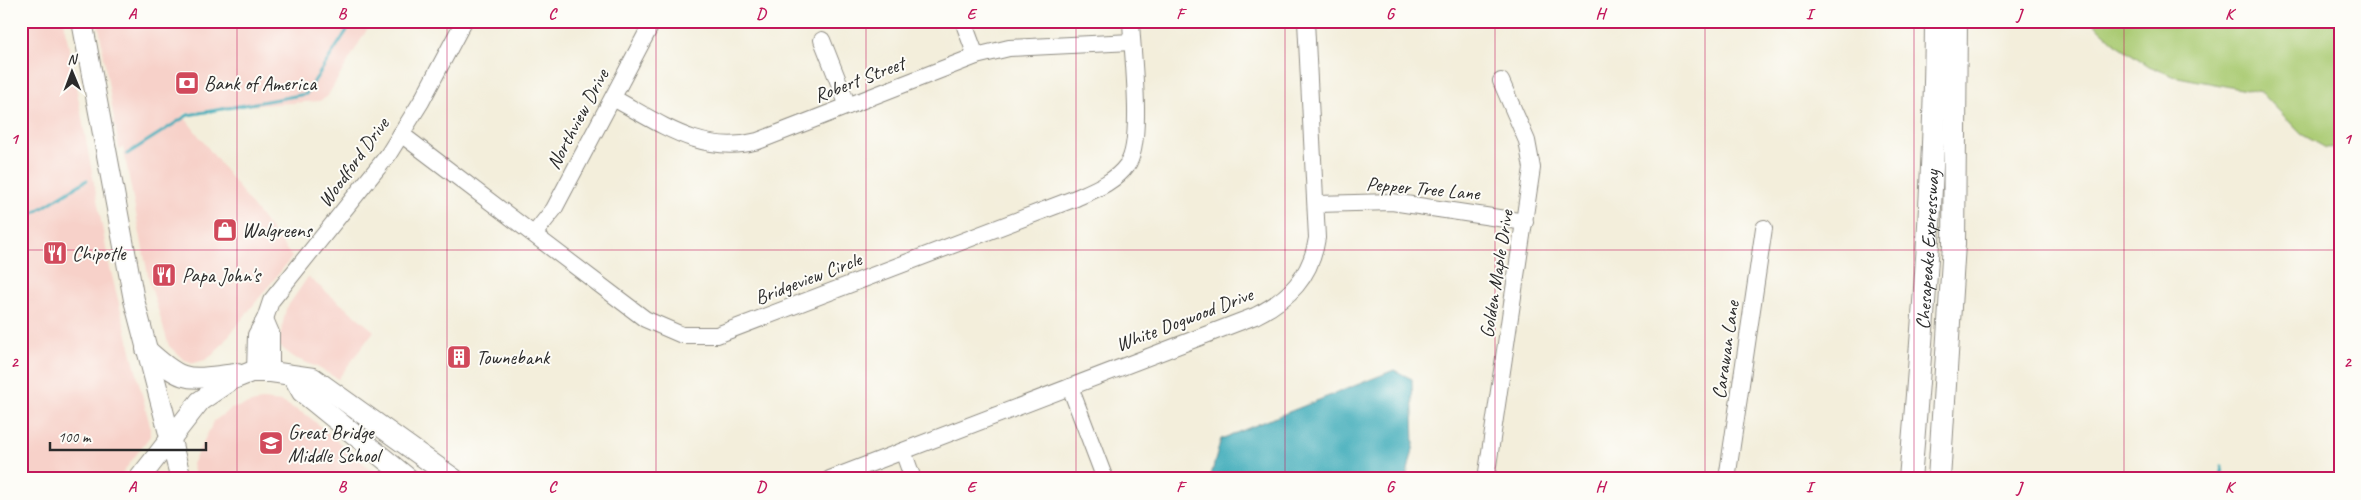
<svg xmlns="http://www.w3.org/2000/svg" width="2361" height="500" font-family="Caveat,sans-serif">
<rect width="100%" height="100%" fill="#fdfcf7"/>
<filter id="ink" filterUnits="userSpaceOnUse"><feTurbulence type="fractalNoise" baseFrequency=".02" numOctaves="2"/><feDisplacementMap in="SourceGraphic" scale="10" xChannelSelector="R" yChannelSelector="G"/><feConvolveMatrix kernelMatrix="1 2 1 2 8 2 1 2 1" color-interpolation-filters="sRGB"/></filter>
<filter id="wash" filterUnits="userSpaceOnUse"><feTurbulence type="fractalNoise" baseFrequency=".0096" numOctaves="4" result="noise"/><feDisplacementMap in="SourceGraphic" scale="20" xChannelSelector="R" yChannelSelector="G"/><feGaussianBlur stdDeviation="1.12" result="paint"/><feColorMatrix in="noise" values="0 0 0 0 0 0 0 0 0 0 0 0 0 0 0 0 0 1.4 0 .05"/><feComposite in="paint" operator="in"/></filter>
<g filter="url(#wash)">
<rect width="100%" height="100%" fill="#f3eedb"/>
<!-- built -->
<g fill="#f7d1c9">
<path d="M21,21H64L109,264L150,426V436L118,479H21V229L24,227L21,220Z"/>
<path d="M98,21H372L327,97L319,101L217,108L182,114L292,257L214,354L205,360L194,363L184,360L169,346L149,280L123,147L119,149Z"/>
<path d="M308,277L374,331L338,379L317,367L295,358L278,345L286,309Z"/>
<path d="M262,400L282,402L308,416L382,479H196L192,464L214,421L231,409Z"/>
</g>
<!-- green -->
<path fill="#aacb73" stroke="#6a7b4f" d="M2091,21H2340V147L2326,148L2301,134L2262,93L2173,76L2149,66L2115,43Z"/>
<!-- water -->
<path fill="#3cabb9" stroke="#346b72" d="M1394,370L1412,379L1414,445L1406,479H1210L1221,439Z"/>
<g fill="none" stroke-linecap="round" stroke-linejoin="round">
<!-- stream -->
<g stroke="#3cabb9" stroke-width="3">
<path d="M127,154L188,115L306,94L353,21"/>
<path d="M21,221L87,180"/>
<path d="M2220,479L2222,466"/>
</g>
</g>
</g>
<g filter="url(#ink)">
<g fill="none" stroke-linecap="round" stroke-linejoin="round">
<defs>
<g id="minor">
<path d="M963,21L976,56"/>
<path d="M822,40L848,106"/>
<path d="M613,98C660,123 702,156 758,141L976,56L1009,48L1132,42"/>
<path d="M401,134L645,319L682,335H717L1076,198C1094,190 1115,182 1127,165C1144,143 1132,52 1131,21"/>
<path d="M1317,204L1392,202L1525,222"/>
<path d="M534,234L554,209L653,21"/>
<path d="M265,319L271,333V372"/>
<path d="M255,372L256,335L265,319L271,301L388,155L421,102L464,21"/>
<path d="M1070,387L1105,479"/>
<path d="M903,451L913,479"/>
<path d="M830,479L1255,316C1289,299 1311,277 1317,238L1306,21"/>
<path d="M1486,479L1532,168L1527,141L1501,81"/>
<path d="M1727,479L1764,228"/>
</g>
<g id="major">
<path d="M82,21L134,300L181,479"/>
<path d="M146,349C185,385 187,379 237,374"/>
<path d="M293,376L302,392L409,479"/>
<path d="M139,479L200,401L231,380L251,372H271L313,378L454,479"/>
</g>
<g id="highway">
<path id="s1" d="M1910,479C1923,327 1935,174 1936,21"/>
<path d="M1939,479L1954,244L1956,21"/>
</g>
</defs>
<!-- minor casing -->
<use href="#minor" stroke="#8f8c83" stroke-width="18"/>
<!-- major casing -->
<use href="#major" stroke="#8f8c83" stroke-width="22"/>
<!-- highway casing -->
<use href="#highway" stroke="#8f8c83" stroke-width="24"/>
<!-- minor -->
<use href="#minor" stroke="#fff" stroke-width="16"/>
<!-- major -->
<use href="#major" stroke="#fff" stroke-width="20"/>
<!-- highway -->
<use href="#highway" stroke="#fff" stroke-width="22"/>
</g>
</g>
<!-- grid -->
<path fill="none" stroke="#c2185b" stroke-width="1" stroke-opacity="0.55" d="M237,21V479M447,21V479M656,21V479M866,21V479M1076,21V479M1285,21V479M1495,21V479M1705,21V479M1914,21V479M2124,21V479M21,250H2340"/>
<!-- icons -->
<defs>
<symbol id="bank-square" viewBox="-11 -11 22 22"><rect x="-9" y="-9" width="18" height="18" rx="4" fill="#d1495b" stroke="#fdfcf7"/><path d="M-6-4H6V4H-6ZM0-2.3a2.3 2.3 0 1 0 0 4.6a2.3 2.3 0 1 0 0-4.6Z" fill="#fff"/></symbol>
<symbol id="shop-square" viewBox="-11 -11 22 22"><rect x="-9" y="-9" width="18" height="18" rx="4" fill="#d1495b" stroke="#fdfcf7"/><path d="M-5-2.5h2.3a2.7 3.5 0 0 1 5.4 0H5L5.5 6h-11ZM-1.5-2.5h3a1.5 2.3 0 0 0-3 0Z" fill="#fff"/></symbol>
<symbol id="restaurant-square" viewBox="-11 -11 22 22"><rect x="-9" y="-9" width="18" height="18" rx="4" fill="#d1495b" stroke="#fdfcf7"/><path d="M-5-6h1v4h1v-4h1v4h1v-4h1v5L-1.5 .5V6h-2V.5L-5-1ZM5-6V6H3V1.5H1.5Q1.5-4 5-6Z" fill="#fff"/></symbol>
<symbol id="building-square" viewBox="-11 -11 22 22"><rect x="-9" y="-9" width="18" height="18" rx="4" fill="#d1495b" stroke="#fdfcf7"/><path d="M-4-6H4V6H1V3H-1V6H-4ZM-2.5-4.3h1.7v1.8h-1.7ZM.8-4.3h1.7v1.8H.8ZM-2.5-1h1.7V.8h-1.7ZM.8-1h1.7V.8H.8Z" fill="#fff"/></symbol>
<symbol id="school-square" viewBox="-11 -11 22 22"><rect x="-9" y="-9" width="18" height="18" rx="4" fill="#d1495b" stroke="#fdfcf7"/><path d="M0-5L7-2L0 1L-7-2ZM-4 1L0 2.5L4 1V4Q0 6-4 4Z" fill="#fff"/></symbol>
</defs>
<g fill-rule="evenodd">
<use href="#bank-square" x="173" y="69" width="28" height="28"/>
<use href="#shop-square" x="211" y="216" width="28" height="28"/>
<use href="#restaurant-square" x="41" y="239" width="28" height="28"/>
<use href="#restaurant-square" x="150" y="261" width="28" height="28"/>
<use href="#building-square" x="445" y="343" width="28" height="28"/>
<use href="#school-square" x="257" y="429" width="28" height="28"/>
</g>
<g text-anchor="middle" stroke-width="4" stroke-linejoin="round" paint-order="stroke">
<!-- street labels -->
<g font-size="20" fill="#2b2b2b" stroke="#fdfcf7">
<text transform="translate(859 79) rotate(-21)" y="7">Robert Street</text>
<text transform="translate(577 119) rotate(-62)" y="7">Northview Drive</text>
<text transform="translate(353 162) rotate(-54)" y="7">Woodford Drive</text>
<text transform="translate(1423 188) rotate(5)" y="7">Pepper Tree Lane</text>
<text dy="7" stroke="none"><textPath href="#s1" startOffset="230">Chesapeake Expressway</textPath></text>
<text transform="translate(1496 274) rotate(-81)" y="7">Golden Maple Drive</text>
<text transform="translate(808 278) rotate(-21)" y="7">Bridgeview Circle</text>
<text transform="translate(1184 319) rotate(-21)" y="7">White Dogwood Drive</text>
<text transform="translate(1725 350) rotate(-82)" y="7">Carawan Lane</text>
</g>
<!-- poi labels -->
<g font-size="20" fill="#2b2b2b" stroke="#fdfcf7" text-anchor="start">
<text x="204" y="90">Bank of America</text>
<text x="242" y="237">Walgreens</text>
<text x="72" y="260">Chipotle</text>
<text x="182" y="282">Papa John's</text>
<text x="476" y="364">Townebank</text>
<text x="288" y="439">Great Bridge<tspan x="288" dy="23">Middle School</tspan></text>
</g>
</g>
<!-- margin -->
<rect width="2361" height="500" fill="none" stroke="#fdfcf7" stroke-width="55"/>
<!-- north arrow -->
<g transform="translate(72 72) rotate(359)" stroke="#fdfcf7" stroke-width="4" paint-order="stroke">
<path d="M0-4L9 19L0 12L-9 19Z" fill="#2b2b2b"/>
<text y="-8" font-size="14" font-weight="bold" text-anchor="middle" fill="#2b2b2b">N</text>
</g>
<!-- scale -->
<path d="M50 442v8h156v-8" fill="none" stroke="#2b2b2b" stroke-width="2.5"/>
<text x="58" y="442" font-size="15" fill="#2b2b2b" stroke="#fdfcf7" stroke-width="4" paint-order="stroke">100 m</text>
<rect x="28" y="28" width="2306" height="444" fill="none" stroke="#c2185b" stroke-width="2"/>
<g font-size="16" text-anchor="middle" font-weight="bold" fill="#c2185b">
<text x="132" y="19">A</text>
<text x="342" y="19">B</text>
<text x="552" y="19">C</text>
<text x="761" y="19">D</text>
<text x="971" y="19">E</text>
<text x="1180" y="19">F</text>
<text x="1390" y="19">G</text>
<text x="1600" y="19">H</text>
<text x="1809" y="19">I</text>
<text x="2019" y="19">J</text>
<text x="2229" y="19">K</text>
<text x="14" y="144">1</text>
<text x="2347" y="144">1</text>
<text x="14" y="367">2</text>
<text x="2347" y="367">2</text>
<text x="132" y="492">A</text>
<text x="342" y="492">B</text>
<text x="552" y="492">C</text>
<text x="761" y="492">D</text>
<text x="971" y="492">E</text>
<text x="1180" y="492">F</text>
<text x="1390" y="492">G</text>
<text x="1600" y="492">H</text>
<text x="1809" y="492">I</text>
<text x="2019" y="492">J</text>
<text x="2229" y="492">K</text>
</g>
</svg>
